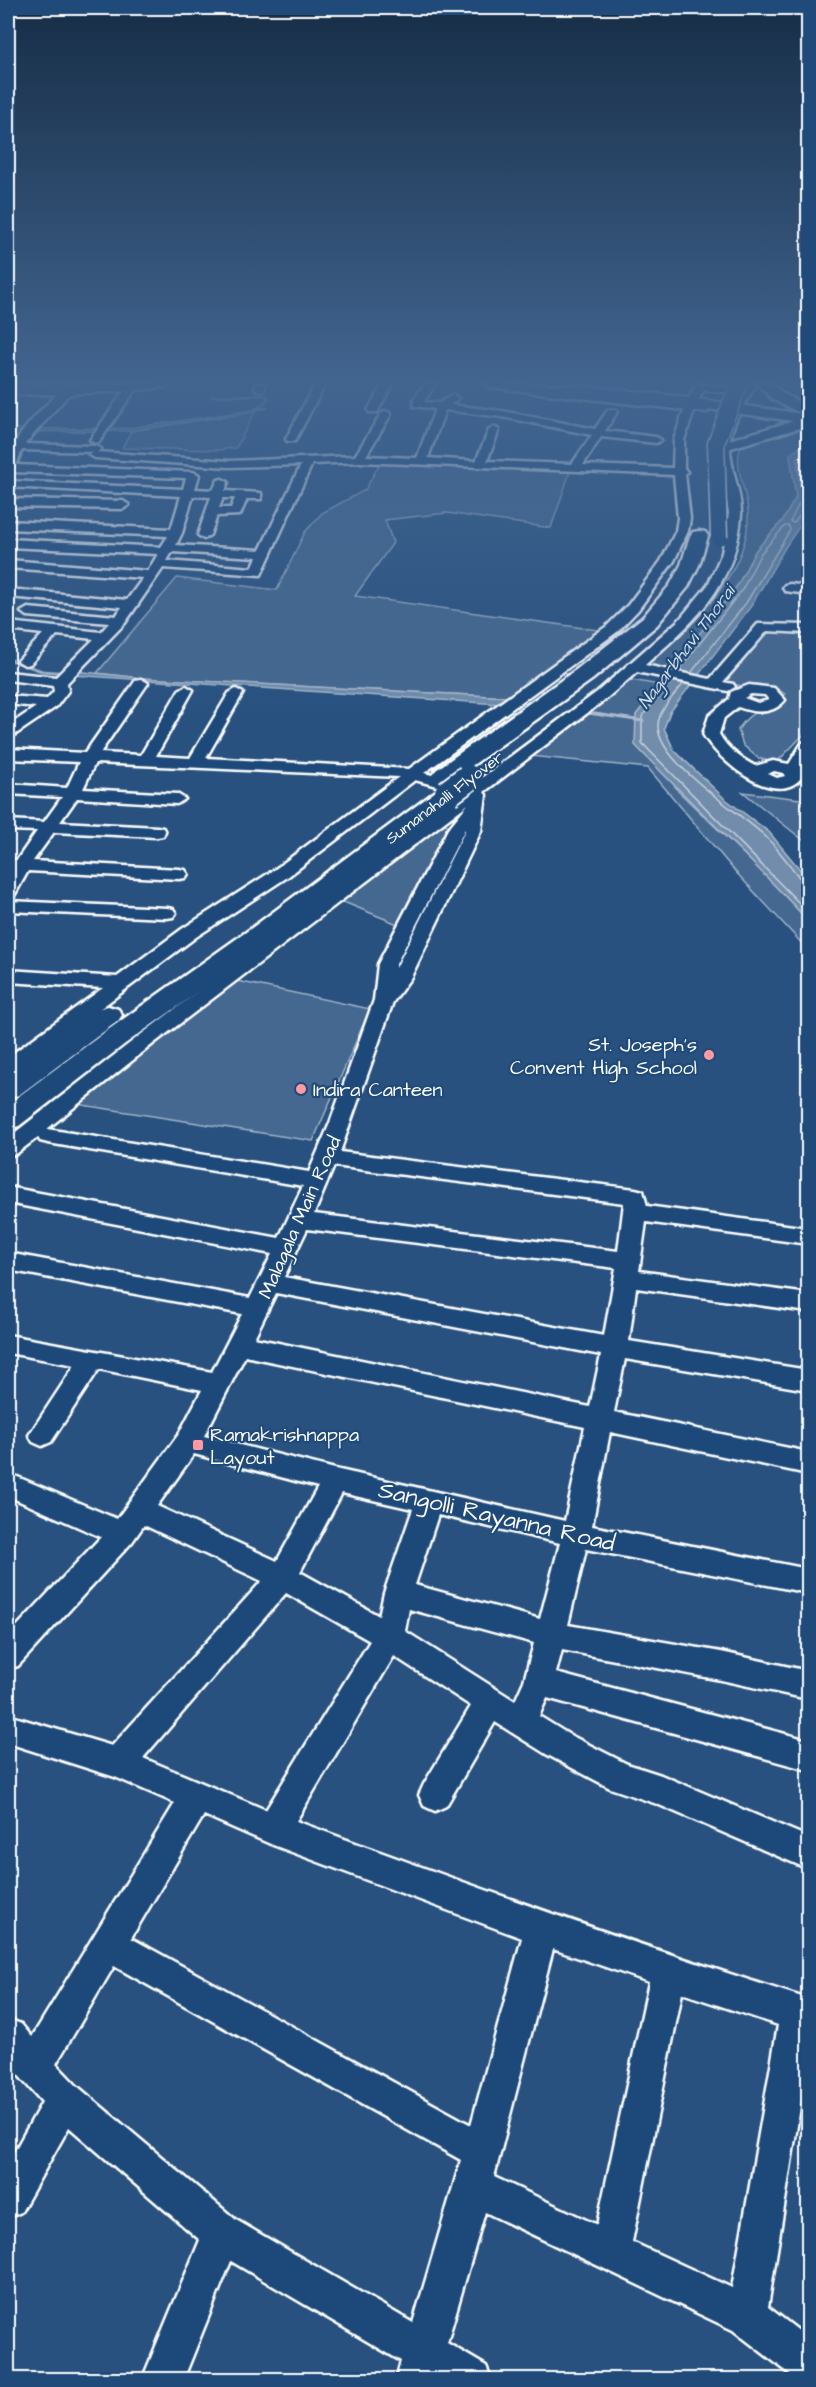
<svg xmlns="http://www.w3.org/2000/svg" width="816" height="2387" font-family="'Architects Daughter',sans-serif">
<rect width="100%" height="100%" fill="#28517f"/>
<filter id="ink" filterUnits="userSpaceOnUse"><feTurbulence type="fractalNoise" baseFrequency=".0167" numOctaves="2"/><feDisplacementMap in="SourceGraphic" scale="12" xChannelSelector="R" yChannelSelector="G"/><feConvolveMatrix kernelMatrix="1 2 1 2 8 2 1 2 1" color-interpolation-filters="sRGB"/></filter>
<g filter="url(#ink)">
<!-- green -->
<g fill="#446890" stroke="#a2b4c8" stroke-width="1.5">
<path d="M255,412L236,448L219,450L122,448L131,431Z"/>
<path d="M808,426V442L790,455L796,497L783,520L756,550L737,586L670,671L647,664C689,625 751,575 748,511C746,488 732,465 742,444Z"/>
<path d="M381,461L571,469L551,528L447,513L385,520L393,543L355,596L598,630L508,697L141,678L97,673L177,578L277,590L305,532L322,513L365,490Z"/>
<path d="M770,631L808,635V730L779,760L772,762L758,758L743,745L738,730C757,701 763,718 782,705L785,694C772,683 758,688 743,686C735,685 727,683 720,681Z"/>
<path d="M632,680L659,685L636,715L678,791L777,886L808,921V950L733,869L648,768L530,756Z"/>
<path d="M743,792L808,800V844Z"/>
<path d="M441,824L449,825L400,925L341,901Z"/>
<path d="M237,981L370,1009L313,1141L76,1104Z"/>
</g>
<!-- water -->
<g fill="#718dab" stroke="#aabbcd" stroke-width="1.5">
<path d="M258,407L269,408L131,431L8,432V430L17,429L129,428L253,410Z"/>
<path d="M808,442V514L786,546L751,606L670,712L664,728L674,750L724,798L769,832L808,879V921C753,860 692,805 635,745L636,715L737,586L756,550L783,520L796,497L790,454Z"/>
<path d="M75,671L141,678L508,697L499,704L70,675Z"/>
</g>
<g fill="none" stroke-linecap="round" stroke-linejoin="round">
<!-- shore -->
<g stroke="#c6d1dd" stroke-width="1.5">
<path d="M808,449L797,458L802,498L790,522L794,523L802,513L808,511"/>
<path d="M678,671L742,590L761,553L785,526H789L790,530L746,603L691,673"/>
<path d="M670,680L642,717V743L808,912"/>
<path d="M684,683C675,695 658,710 658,726C658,763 740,812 766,837C779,850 790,865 801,880L808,883"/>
</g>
<!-- stream -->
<g stroke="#aabbcd" stroke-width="3">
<path d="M210,396L264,395L269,398L256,410"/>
<path d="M8,659L42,671L67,673"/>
<path d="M588,713L643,721"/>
</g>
<defs>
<g id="minor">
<path d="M127,384H170L165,387L135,390L99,442L95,443L90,440L124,391L69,394L25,444L95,446L101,449L97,452L229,461L355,456L381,414L386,411L391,414L366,456L417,458L435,409L414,406V399L425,384H435L424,402L439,403L453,395L458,398L451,405L502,411L595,429L608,410H616L617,412L605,431L656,437L661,440L656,443L601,437L583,465L673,468L674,440L684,410L489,387L484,384H518L687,404L696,384L743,389L746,384H756C746,403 729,425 730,447C730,470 742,493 741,515C736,585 694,622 645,665L710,679L758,624L808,625V633L767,631L723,682L733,684L735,687L728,691L637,672L607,698L484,792L486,795L481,831L411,977L393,1002L340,1152L635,1189L643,1191L647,1206L808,1228V1244L646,1222L639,1271L808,1294V1312L636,1288L629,1341L808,1370V1390L625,1359L614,1412L808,1452V1474L610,1432L592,1526L808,1569V1593L586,1549L568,1625L721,1652L808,1671V1699L721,1680L562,1650L556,1673L808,1740V1770L547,1698L539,1716L568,1734L627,1764L661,1775L808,1837V1869L657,1804L610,1788L546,1754L495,1722L446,1806L435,1811L424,1806L419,1795L424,1784L471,1706L394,1656L296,1821C466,1884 636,1945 808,1999V2057L768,2307L808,2338V2380L794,2377L733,2330L485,2212L447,2343L486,2366L492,2380H396L401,2361L231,2261L183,2380H142L200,2240L69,2127L21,2212L8,2218V2163L42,2102L8,2063V2019L21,2024L32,2037L175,1803L115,1777L8,1743V1715L112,1746L262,1581L144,1525L132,1542L18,1666L8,1669V1636L101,1537L8,1496V1473L117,1519L179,1434L202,1390L99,1369L51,1442L42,1446L33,1442L29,1435L75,1365L8,1353V1335L212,1372L242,1314L8,1270V1253L250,1298L272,1254L8,1203V1187L279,1238L303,1186L48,1143L40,1141L38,1137L16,1154L8,1156V1138L139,1036L462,793L415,780L286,878L196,937L15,1072L8,1074V1057L103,988L8,982V970L117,977L182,929L274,870L399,777L95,763L83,789L177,794L185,799L177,804L77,798L60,822L157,827L163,828L165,832L163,836L157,837L54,832L33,861L179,869L185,870L188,874L185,878L179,879L28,871L14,896L8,897V876L10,870H8V860H17L37,831L8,830V820L44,822L62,797L8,794V784L67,788L79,762L8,759V749L85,753L136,680L141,679L148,683L100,753L141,755L179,690L186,686L193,690L156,756L190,758L229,693L236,689L243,693L206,758L409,769L607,626L628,605L661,561L676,531L678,518L674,475L359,462L312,464L261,575L163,568L125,623L67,683L68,691L56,707L13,736L8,738V726L36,707L8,704V696L47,699L54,691L53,686L8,680V672L56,677L94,639L57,635L30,664L25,665L18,661L43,634L8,630V622L101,632L109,623L28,616L21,612L28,608L116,616L122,607L8,597V589L127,600L143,578L8,568V560L148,571L158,554L8,547V539L161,547L168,536L8,529V521L171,529L181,496L8,487V481L183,489L186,478L13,472L8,473C8,439 35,417 57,394L8,395V389ZM703,390L740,394L725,422L718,446L729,513L722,553L708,585L679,620L597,692L472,785L424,773L617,632L638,610L674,561L688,531L690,518L685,474L687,472L684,468V440L694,411L707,412L712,409L697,405ZM445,410L502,417L592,435L572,464L487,461L499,430L494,427L489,430L476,461L428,458ZM22,450L93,452L89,455L95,458L229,467L301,465L260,550L176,545L182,533L193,496L211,497L198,535L204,539L210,535L217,516L240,515L247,499H261V493L225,491L228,482L222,479L218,480L213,490L195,489L199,475L193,472L16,465ZM223,498H235L231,508H219ZM172,552L257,557L252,568L167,561ZM468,804L448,829L378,964L374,1000L330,1123L309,1172L47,1129L153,1044ZM465,829V831L396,968V964ZM334,1166L624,1203L618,1251L314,1214ZM307,1229L616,1268L604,1336L284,1277ZM276,1293L601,1355L590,1407L254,1338ZM245,1356L585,1427L565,1521L335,1469L204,1436ZM194,1454L318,1487L277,1561L157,1506ZM342,1493L413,1509L384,1593L379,1616L300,1572ZM438,1515L560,1543L540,1619L415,1585ZM286,1593L370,1641L266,1810L143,1758ZM409,1609L534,1643L524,1681L515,1701L405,1631ZM204,1815L273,1845L522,1938L471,2125L131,1938ZM553,1949L649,1982L597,2225L494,2177ZM114,1966L461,2160L413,2323L236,2220L77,2086L56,2064ZM682,1993L778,2025L732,2288L632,2242Z"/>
<path d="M256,384H266L264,390L260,391L255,388Z"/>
<path d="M315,384H325L296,439L295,441H287L286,439Z"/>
<path d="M383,384H393L377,412H369L368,410Z"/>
<path d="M8,499L123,501L129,505L123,509L8,507Z"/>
<path d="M790,584L808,586V594L785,591L783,588L785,585Z"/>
<path d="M749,685L774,688L785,700C773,715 754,713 738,707L724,718L719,734C727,749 740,758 755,766L773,761L789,764L802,743L808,741V758L802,768L808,769V779L801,778C774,809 717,759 703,734L709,716L729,699L731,692ZM751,694L765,695L769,700L758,703L744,698ZM774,771L783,773L785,776L777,778L768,774Z"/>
<path d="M8,901L167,908L173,909L176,913L173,917L167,918L8,911Z"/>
</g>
<g id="major">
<path d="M8,384H111L105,388L8,391Z"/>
<path d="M514,384C610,384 707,401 802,414L772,399L758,384H772L782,393L808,407V423L806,426L724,450L719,449L717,446L719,443L793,421L694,407L520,388Z"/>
</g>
<g id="highway">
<path d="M699,531L705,532L708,536L699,565L688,587L657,625L593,679L452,780L444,782L436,780L432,775L436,770L577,669L643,617L670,585L681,565L690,536L693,532Z"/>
<path d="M448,786L456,788L460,793L456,798L273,939L125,1044L19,1126L8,1129V1104L105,1032L253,927L440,788Z"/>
<path d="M108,1006L118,1009L122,1015L118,1021L19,1095L8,1098V1074L98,1009Z"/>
</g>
</defs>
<!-- minor casing -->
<use href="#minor" stroke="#fff" stroke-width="5"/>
<!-- major casing -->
<use href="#major" stroke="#fff" stroke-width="5"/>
<!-- highway casing -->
<use href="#highway" stroke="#fff" stroke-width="5"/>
<!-- minor -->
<use href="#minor" fill="#1f4a7a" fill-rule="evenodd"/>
<!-- major -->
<use href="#major" fill="#1f4a7a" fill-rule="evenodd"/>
<!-- highway -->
<use href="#highway" fill="#1f4a7a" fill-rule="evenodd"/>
<defs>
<path id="highway-bridge-far1" d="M719,537L716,443L739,384"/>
<path id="highway-bridge" d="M448,793L468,778"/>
</defs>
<!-- highway-bridge-far1 casing -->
<use href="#highway-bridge-far1" stroke="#fff" stroke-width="19" stroke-linecap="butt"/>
<!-- highway-bridge casing -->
<use href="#highway-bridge" stroke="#fff" stroke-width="30" stroke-linecap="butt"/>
<!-- highway-bridge-far1 -->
<use href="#highway-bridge-far1" stroke="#1f4a7a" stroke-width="16"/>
<!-- highway-bridge -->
<use href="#highway-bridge" stroke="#1f4a7a" stroke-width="26"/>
</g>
</g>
<!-- sky -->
<linearGradient id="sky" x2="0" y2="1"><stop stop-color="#162d46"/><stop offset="0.53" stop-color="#426590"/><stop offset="1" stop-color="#426590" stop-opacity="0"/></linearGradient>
<rect width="816" height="718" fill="url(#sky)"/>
<!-- markers -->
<g fill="#ff9aa2" stroke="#1f4a7a" stroke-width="2">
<circle cx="709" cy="1055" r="6"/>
<circle cx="301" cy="1089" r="6"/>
<rect x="192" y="1439" width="12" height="12" rx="3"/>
</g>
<g text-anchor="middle" stroke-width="4.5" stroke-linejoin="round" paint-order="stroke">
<!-- far-street labels -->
<g font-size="16" fill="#fff" stroke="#1f4a7a">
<text transform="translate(444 797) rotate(-37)" y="6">Sumanahalli Flyover</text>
</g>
<!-- far-water labels -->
<g font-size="18" font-style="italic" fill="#d4dde6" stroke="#1f4a7a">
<text transform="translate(686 647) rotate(-53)" y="6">Nagarbhavi Thorai</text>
</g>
<!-- poi labels -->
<g font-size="20" fill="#fff" stroke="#1f4a7a" text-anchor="start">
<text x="697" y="1051" text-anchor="end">St. Joseph's<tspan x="697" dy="23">Convent High School</tspan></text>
<text x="313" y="1096">Indira Canteen</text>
<text x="210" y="1441">Ramakrishnappa<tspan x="210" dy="23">Layout</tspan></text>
</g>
<!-- street labels -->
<g font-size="20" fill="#fff" stroke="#1f4a7a">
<text transform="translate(299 1217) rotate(-66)" y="7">Malagala Main Road</text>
</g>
<!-- near-street labels -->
<g font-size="24" fill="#fff" stroke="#1f4a7a">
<text transform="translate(497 1516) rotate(13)" y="8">Sangolli Rayanna Road</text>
</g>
</g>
<!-- margin -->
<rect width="816" height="2387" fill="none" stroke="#1f4a7a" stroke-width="30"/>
<rect x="15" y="15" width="786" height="2357" fill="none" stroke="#fff" stroke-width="2" filter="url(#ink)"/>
</svg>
